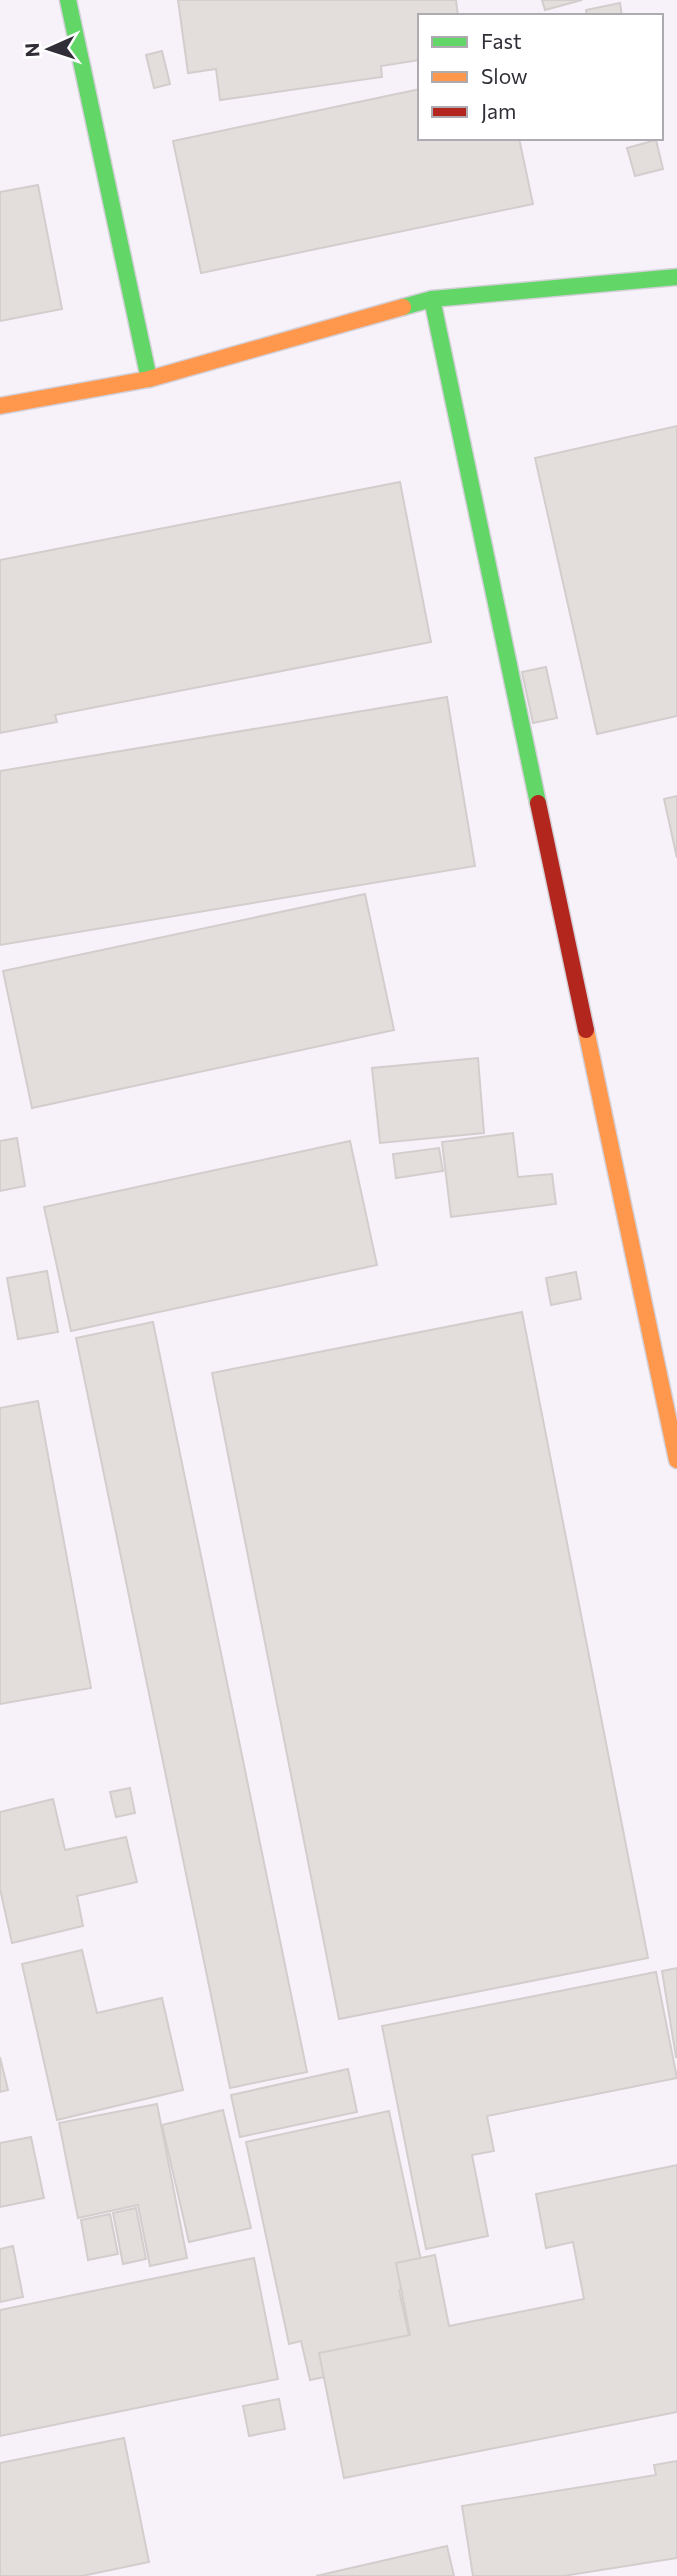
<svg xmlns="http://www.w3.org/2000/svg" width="677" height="2576" font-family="Commissioner,sans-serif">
<rect width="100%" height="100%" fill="#f7f2fa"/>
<!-- building -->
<g fill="#e3dddc" stroke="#d3cecd" stroke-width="2">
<path d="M178,0H456L458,16H420V60L381,66L382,77L220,100L216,69L188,73Z"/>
<path d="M542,0H582L545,10Z"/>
<path d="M620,3L622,16H587L586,10Z"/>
<path d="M162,51L170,84L154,88L146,55Z"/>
<path d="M420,89V138H519L533,204L201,273L173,141Z"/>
<path d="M656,140L663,169L635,176L627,148Z"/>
<path d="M38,185L62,309L0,321V192Z"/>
<path d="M677,426V716L597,734L535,458Z"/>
<path d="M400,482L431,642L55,715L57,722L0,733V560Z"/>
<path d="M546,667L557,718L533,723L522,672Z"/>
<path d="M447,697L475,866L0,945V771Z"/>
<path d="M677,796V858L664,799Z"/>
<path d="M365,894L394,1030L32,1108L3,971Z"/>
<path d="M478,1058L484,1133L380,1143L372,1068Z"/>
<path d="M513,1133L518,1177L552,1174L556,1204L451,1217L442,1142Z"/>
<path d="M17,1138L25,1186L0,1191V1141Z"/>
<path d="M350,1141L377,1265L71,1331L44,1207Z"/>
<path d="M439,1148L443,1171L396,1178L393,1154Z"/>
<path d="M47,1271L58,1332L18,1339L7,1278Z"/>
<path d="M576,1272L581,1299L551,1305L546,1278Z"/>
<path d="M522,1312L648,1958L339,2019L212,1373Z"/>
<path d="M153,1322L307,2072L230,2088L76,1338Z"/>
<path d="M38,1401L91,1688L0,1704V1408Z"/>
<path d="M130,1788L135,1813L116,1817L110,1792Z"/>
<path d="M53,1799L65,1850L126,1837L137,1882L77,1896L83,1926L12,1943L0,1889V1812Z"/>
<path d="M82,1950L97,2013L162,1998L183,2090L57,2120L22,1964Z"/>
<path d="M677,1968V2057H676L662,1971Z"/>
<path d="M656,1972L677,2078L487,2116L494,2151L472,2155L488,2236L426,2249L382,2026Z"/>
<path d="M0,2057L8,2090L0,2092Z"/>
<path d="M348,2069L357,2112L240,2137L231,2095Z"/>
<path d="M157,2104L187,2258L150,2266L138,2205L78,2218L59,2123Z"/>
<path d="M223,2110L251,2228L189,2242L162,2125Z"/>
<path d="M389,2111L426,2284L399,2290L414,2358L310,2380L301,2341L289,2344L246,2142Z"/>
<path d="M31,2137L44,2198L0,2207V2143Z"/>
<path d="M677,2165V2412L344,2478L319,2353L410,2335L396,2263L435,2255L449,2326L584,2299L573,2242L546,2248L536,2194Z"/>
<path d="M136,2208L146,2259L123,2264L113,2213Z"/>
<path d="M110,2214L118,2254L88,2260L81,2220Z"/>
<path d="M13,2246L23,2297L0,2302V2249Z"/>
<path d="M254,2258L278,2379L0,2436V2310Z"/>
<path d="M279,2399L285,2429L249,2436L243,2406Z"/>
<path d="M124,2438L149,2562L82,2576H0V2463Z"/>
<path d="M677,2461V2558L563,2576H473L462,2506L656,2475L654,2465Z"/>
<path d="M447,2546L454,2576H316Z"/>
</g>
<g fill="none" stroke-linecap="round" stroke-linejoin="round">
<defs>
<g id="fast">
<path d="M68,0L149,379"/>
<path d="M432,299L538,803"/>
<path d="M403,307L432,299L677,277"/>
</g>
<g id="slow">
<path d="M0,406L149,379L403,307"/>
<path d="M586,1030L677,1460"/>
</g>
<path id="jam" d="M538,803L586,1030"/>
</defs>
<!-- fast casing -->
<use href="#fast" stroke="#d4d0d8" stroke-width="19"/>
<!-- slow casing -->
<use href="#slow" stroke="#d4d0d8" stroke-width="19"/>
<!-- jam casing -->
<use href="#jam" stroke="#d4d0d8" stroke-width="19"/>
<!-- fast -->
<use href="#fast" stroke="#63d668" stroke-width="16"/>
<!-- slow -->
<use href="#slow" stroke="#ff974d" stroke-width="16"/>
<!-- jam -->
<use href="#jam" stroke="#b3261e" stroke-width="16"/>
</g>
<!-- legend -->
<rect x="418" y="14" width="245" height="126" fill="#ffffff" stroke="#adabaf" stroke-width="2"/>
<rect x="432" y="37" width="35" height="10" fill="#63d668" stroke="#adabaf" stroke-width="2"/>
<text x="481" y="49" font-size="21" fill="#322e37">Fast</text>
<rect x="432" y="72" width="35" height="10" fill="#ff974d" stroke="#adabaf" stroke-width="2"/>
<text x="481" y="84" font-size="21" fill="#322e37">Slow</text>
<rect x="432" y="107" width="35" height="10" fill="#b3261e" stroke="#adabaf" stroke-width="2"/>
<text x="481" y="119" font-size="21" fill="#322e37">Jam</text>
<!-- north arrow -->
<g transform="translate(49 49) rotate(267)" stroke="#ffffff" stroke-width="5" paint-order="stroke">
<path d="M0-5L12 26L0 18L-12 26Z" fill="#322e37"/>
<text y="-10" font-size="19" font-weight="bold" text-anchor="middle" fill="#322e37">N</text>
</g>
</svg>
